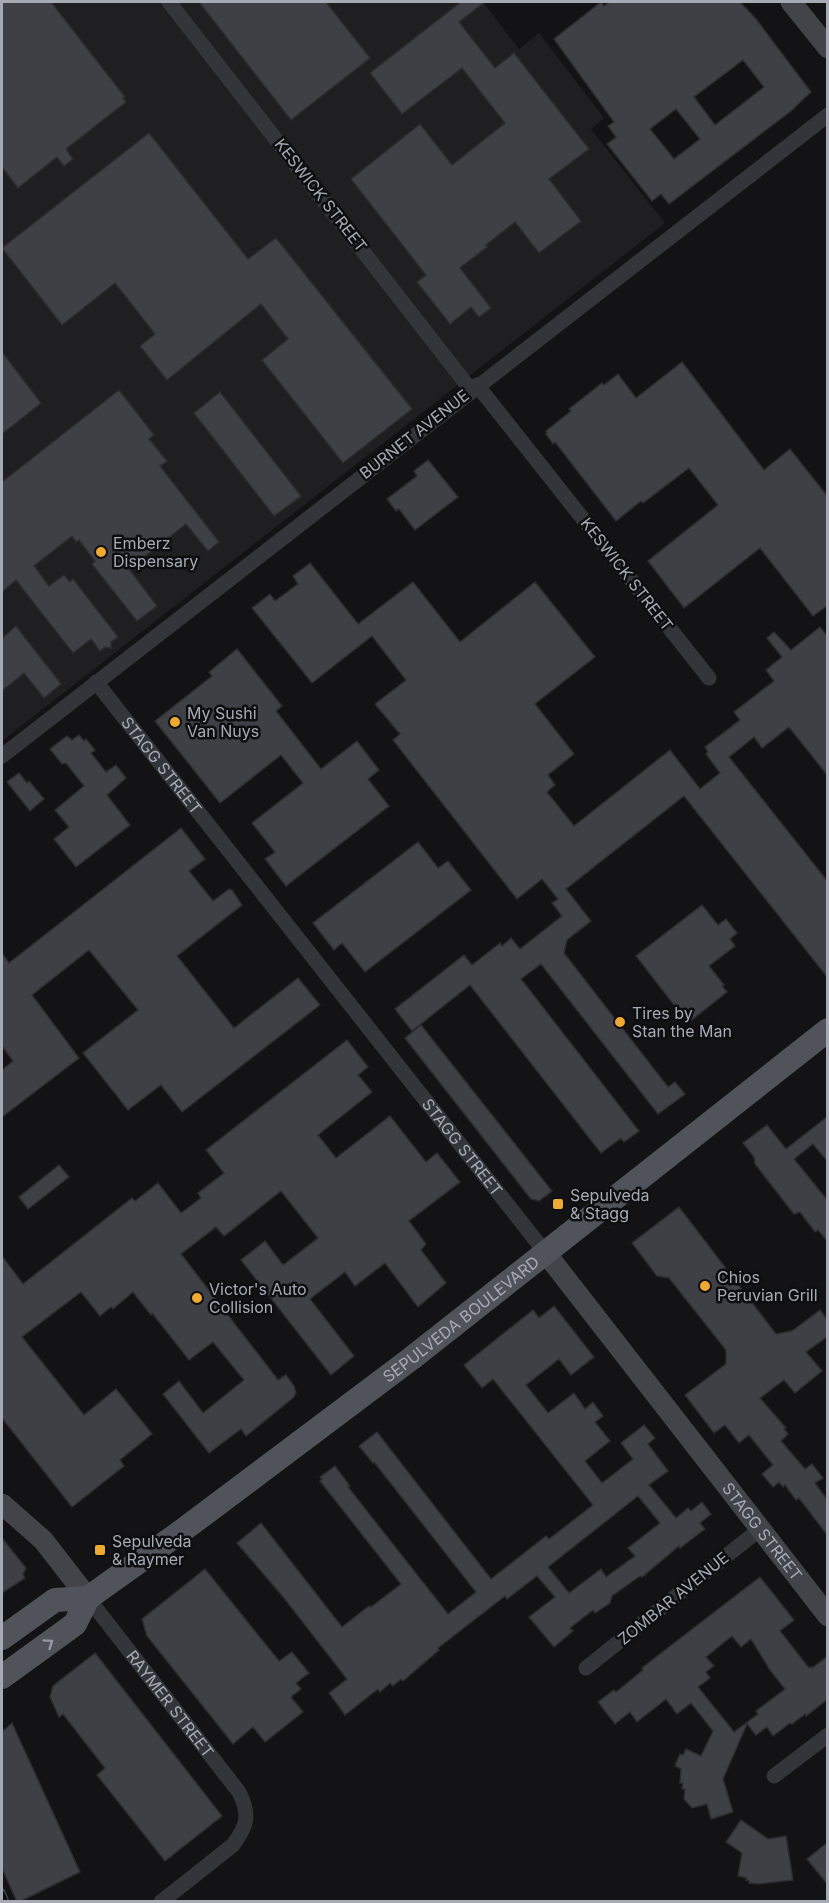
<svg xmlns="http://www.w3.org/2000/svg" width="829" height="1903" font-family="Inter,sans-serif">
<rect width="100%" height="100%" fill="#131315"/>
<!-- built -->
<path fill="#1f1f22" d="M2,2H483L519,49L539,33L604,118L591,129L665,223L2,741Z"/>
<!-- building -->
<g fill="#3f4045" stroke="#2d2d31" stroke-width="1.5" fill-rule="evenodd">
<path d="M2,2H51L125,97L123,98L126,102L66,149L73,159L64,166L57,157L18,188L2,167Z"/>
<path d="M199,2H326L370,58L291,120Z"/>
<path d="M461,2H485L459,22L495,68L514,53L589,149L549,179L581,221L539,253L515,222L486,245L487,247L460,268L491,308L479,317L471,307L450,324L417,282L426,275L351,179L420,124L452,165L505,123L462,68L402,114L370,73Z"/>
<path d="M601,2L604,6L610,2H740L756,19L811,92L791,111L669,204L661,194L652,201L607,144L616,137L608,126L614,122L554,39ZM743,60L764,87L715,125L694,97ZM676,109L700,139L674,159L650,129Z"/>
<path d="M149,133L248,259L276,238L412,409L343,463L262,360L288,339L261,304L167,380L140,346L155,334L115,283L62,325L2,248Z"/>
<path d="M2,352L41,403L2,434Z"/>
<path d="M682,362L764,470L790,449L828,497V605L813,616L760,548L684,608L648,561L718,505L689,468L643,503L641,501L616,521L555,442L553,444L546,434L547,433L546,431L571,411L569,409L602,383L604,385L618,374L636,398Z"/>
<path d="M119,390L154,435L149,439L167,461L160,466L219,542L208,551L186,524L129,569L157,606L137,621L92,564L95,561L79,540L76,542L72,536L34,566L49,586L64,575L70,582L73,579L118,637L111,642V648L105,647L100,651L91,639L73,653L16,580L2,592V482Z"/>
<path d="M220,392L301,496L274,516L194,413Z"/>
<path d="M428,460L458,497L415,530L399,509L396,511L387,499L417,476L414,471Z"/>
<path d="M310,563L358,624L413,582L460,642L535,582L595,657L535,704L574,754L548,775L555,785L547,792L574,826L670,750L700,789L720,773L706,754L708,752L705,747L740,720L734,712L774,681L766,670L782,657L767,638L774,632L791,650L820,627L828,637V776L789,727L762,748L754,737L729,757L828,882V978L684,796L566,889L591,921L567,940L564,953L668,1087L675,1082L685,1094L658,1114L541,964L521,979L639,1131L624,1142L621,1138L601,1153L470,985L412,1031L395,1009L464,955L472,965L500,943L502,946L511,938L520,949L562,916L552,903L558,899L542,879L517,899L393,740L400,734L375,704L406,680L372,636L312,683L252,608L270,594L275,601L298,584L293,576Z"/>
<path d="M16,626L61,684L44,698L24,673L2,691V638Z"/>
<path d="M237,649L282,706L276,711L321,769L357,741L379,770L368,779L389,806L286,886L265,859L275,852L252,823L303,783L281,755L220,803L155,721L212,676L209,672Z"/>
<path d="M79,735L84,741L86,739L95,750L91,753L106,772L116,765L126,778L107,795L130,825L76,867L54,839L69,827L55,810L84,786L66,763L62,764L50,749L67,736L72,740Z"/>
<path d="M19,773L27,783L29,781L44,799L30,811L7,782Z"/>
<path d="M181,828L205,859L189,871L213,901L229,889L232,890L242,905L177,956L234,1028L298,978L320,1005L182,1112L161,1085L128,1110L83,1053L138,1010L89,950L32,995L79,1058L2,1117V1070L13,1061L2,1046V953L9,963Z"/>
<path d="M418,842L438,868L448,861L471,890L365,972L342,943L334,950L313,923Z"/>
<path d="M702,905L718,925L726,919L737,933L730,939L735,946L709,966L724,985L722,986L727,992L688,1023L636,956Z"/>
<path d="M421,1025L552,1191L539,1201L531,1199L405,1038Z"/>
<path d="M347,1040L368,1067L358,1075L372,1092L318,1135L336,1158L390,1116L426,1162L437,1153L460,1182L409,1221L426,1244L421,1250L446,1283L418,1307L385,1263L355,1286L345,1272L310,1299L354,1356L331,1375L241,1260L265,1241L283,1265L318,1238L281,1191L224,1236L216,1227L181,1254L278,1380L286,1375L294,1386L296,1393L293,1398L246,1436L241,1429L209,1453L163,1394L179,1381L203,1413L244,1380L213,1342L189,1360L152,1313L151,1315L133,1292L113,1309L111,1307L100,1316L81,1292L22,1337L84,1415L116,1389L152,1434L120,1460L124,1466L72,1507L2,1418V1256L23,1284L132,1198L135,1201L158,1183L181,1213L201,1198L198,1193L224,1173L206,1150Z"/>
<path d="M828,1116V1162L813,1144L794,1159L828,1201V1242L818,1230L815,1232L800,1212L794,1214L755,1164L754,1157L743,1143L767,1125L786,1149Z"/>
<path d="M59,1165L69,1177L28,1209L19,1197Z"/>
<path d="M679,1207L776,1334L792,1331L820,1310L828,1321V1336L806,1352L822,1371L795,1393L784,1380L760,1398L786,1428L784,1429L788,1434L781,1441L805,1469L812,1464L823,1478L815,1483L828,1501V1536L799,1498L796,1500L785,1485L783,1487L779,1482L773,1487L762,1474L773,1465L749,1435L739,1443L725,1425L714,1433L685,1395L726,1364V1350L669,1278L657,1276L632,1243Z"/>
<path d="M554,1306L594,1357L571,1375L559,1359L526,1385L548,1413L574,1393L585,1409L593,1402L603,1416L595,1422L610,1441L585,1461L602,1483L633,1459L621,1443L644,1425L655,1438L648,1444L668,1471L649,1485L676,1518L688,1508L691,1511L702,1502L711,1514L700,1523L705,1529L680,1548L679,1546L642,1577L640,1576L612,1596L610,1603L595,1613L593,1610L570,1628L573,1631L554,1647L529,1617L555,1597L537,1576L507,1599L505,1596L438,1648L439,1650L403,1681L401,1679L393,1686L390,1683L380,1692L378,1689L345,1715L329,1693L347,1679L284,1598L237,1543L261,1523L342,1627L369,1606L371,1607L401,1584L320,1481L322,1479L320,1477L335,1466L350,1486L348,1487L448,1614L476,1592L374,1462L373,1463L359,1446L377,1432L491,1579L546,1536L549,1539L593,1505L493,1379L482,1388L464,1365L533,1310L539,1318ZM638,1496L660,1523L628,1548L635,1556L606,1577L601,1569L569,1593L548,1567Z"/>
<path d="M2,1538L26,1568L23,1574L25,1578L2,1593Z"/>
<path d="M205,1569L279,1661L292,1652L309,1673L296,1683L301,1689L291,1697L303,1712L265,1742L253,1727L233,1744L147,1636L142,1619Z"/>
<path d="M760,1577L794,1620L780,1631L809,1668L811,1667L812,1668L828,1656V1699L806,1716L805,1714L792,1724L790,1723L773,1736L767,1727L756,1735L747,1724L723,1779L733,1812L711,1819L707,1804L692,1808L684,1799L685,1789H682L683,1783H680L681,1769L675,1766L680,1754L683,1755L686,1749L701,1756L713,1731L691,1703L677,1714L666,1699L637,1722L630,1712L615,1724L598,1702L614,1690L616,1692L643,1670L642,1668L652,1660ZM732,1636L741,1647L751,1639L770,1670L785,1689L756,1711L758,1714L734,1732L698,1687L710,1678L706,1672L714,1666L706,1657Z"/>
<path d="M95,1653L222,1816L165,1861L97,1775L105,1768L63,1714L59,1717L50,1697L53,1686Z"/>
<path d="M12,1723L80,1872L19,1902H17L2,1868V1732Z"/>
<path d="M741,1820L768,1839L786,1836L793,1880L758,1884L749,1883V1881L746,1880L747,1878L738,1876L742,1853L726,1842Z"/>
<path d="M828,1842V1885L807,1859Z"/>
</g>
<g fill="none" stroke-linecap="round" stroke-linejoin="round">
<!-- street -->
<g stroke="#34353a" stroke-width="15">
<path d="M169,2L471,390"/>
<path d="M477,385L709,678"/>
<path id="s1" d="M96,682L545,1252"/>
<path d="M2,756C276,541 551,327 828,115"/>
<path id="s2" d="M88,1598L239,1792C250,1814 248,1825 233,1845L161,1902"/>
<path d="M586,1668L760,1529"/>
<path d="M774,1776L828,1735"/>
</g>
<!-- secondary -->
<g stroke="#42444a" stroke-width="21">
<path d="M791,2L828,48"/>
<path id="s3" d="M545,1252L828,1616"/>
<path d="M2,1504L43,1540L88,1598"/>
</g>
<!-- primary -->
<g stroke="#505359" stroke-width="24">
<path d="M2,1638L55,1600L88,1598"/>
<path id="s4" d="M2,1677L75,1624L88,1598L179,1533L412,1358L828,1030"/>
</g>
<defs>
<path id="rail" d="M2,1892L6,1902"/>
</defs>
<!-- rail casing -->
<use href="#rail" stroke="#47494f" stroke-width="7"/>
<!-- rail -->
<use href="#rail" stroke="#0e0e10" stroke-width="4.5" stroke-dasharray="14" stroke-linecap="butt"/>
</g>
<!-- one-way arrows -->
<defs><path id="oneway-chevron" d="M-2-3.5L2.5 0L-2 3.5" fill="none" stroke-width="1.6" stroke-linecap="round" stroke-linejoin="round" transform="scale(1.5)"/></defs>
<use stroke="#9499a3" href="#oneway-chevron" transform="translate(49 1643) rotate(-35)"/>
<!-- markers -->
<g fill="#ea3" stroke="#0e0e10" stroke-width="2">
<circle cx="101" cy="552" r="6"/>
<circle cx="175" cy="722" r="6"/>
<circle cx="620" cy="1022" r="6"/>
<rect x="552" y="1198" width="12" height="12" rx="3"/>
<circle cx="705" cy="1286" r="6"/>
<circle cx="197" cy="1298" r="6"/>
<rect x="94" y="1544" width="12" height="12" rx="3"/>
</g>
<g text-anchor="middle" stroke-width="5" stroke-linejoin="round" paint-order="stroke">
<!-- street labels -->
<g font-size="16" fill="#a5aab5" stroke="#0e0e10">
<text transform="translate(321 195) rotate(52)" y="6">KESWICK STREET</text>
<text transform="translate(414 434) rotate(-38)" y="6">BURNET AVENUE</text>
<text transform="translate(627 574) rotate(52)" y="6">KESWICK STREET</text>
<text dy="6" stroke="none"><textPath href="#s1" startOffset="106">STAGG STREET</textPath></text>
<text dy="6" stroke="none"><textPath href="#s1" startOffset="592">STAGG STREET</textPath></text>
<text dy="6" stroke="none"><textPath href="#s4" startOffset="585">SEPULVEDA BOULEVARD</textPath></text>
<text dy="6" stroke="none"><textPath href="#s3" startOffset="354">STAGG STREET</textPath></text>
<text transform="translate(673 1598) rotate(-39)" y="6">ZOMBAR AVENUE</text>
<text dy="6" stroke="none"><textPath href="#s2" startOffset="134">RAYMER STREET</textPath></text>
</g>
<!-- poi labels -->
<g font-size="16" fill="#a5aab5" stroke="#0e0e10" text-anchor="start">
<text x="113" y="549">Emberz<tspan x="113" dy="18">Dispensary</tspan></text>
<text x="187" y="719">My Sushi<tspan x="187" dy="18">Van Nuys</tspan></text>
<text x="632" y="1019">Tires by<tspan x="632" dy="18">Stan the Man</tspan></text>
<text x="570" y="1201">Sepulveda<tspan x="570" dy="18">&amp; Stagg</tspan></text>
<text x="717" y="1283">Chios<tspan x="717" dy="18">Peruvian Grill</tspan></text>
<text x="209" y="1295">Victor's Auto<tspan x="209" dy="18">Collision</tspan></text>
<text x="112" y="1547">Sepulveda<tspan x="112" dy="18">&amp; Raymer</tspan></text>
</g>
</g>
<!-- border -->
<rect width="829" height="1903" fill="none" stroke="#a5aab5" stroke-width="6"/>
</svg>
